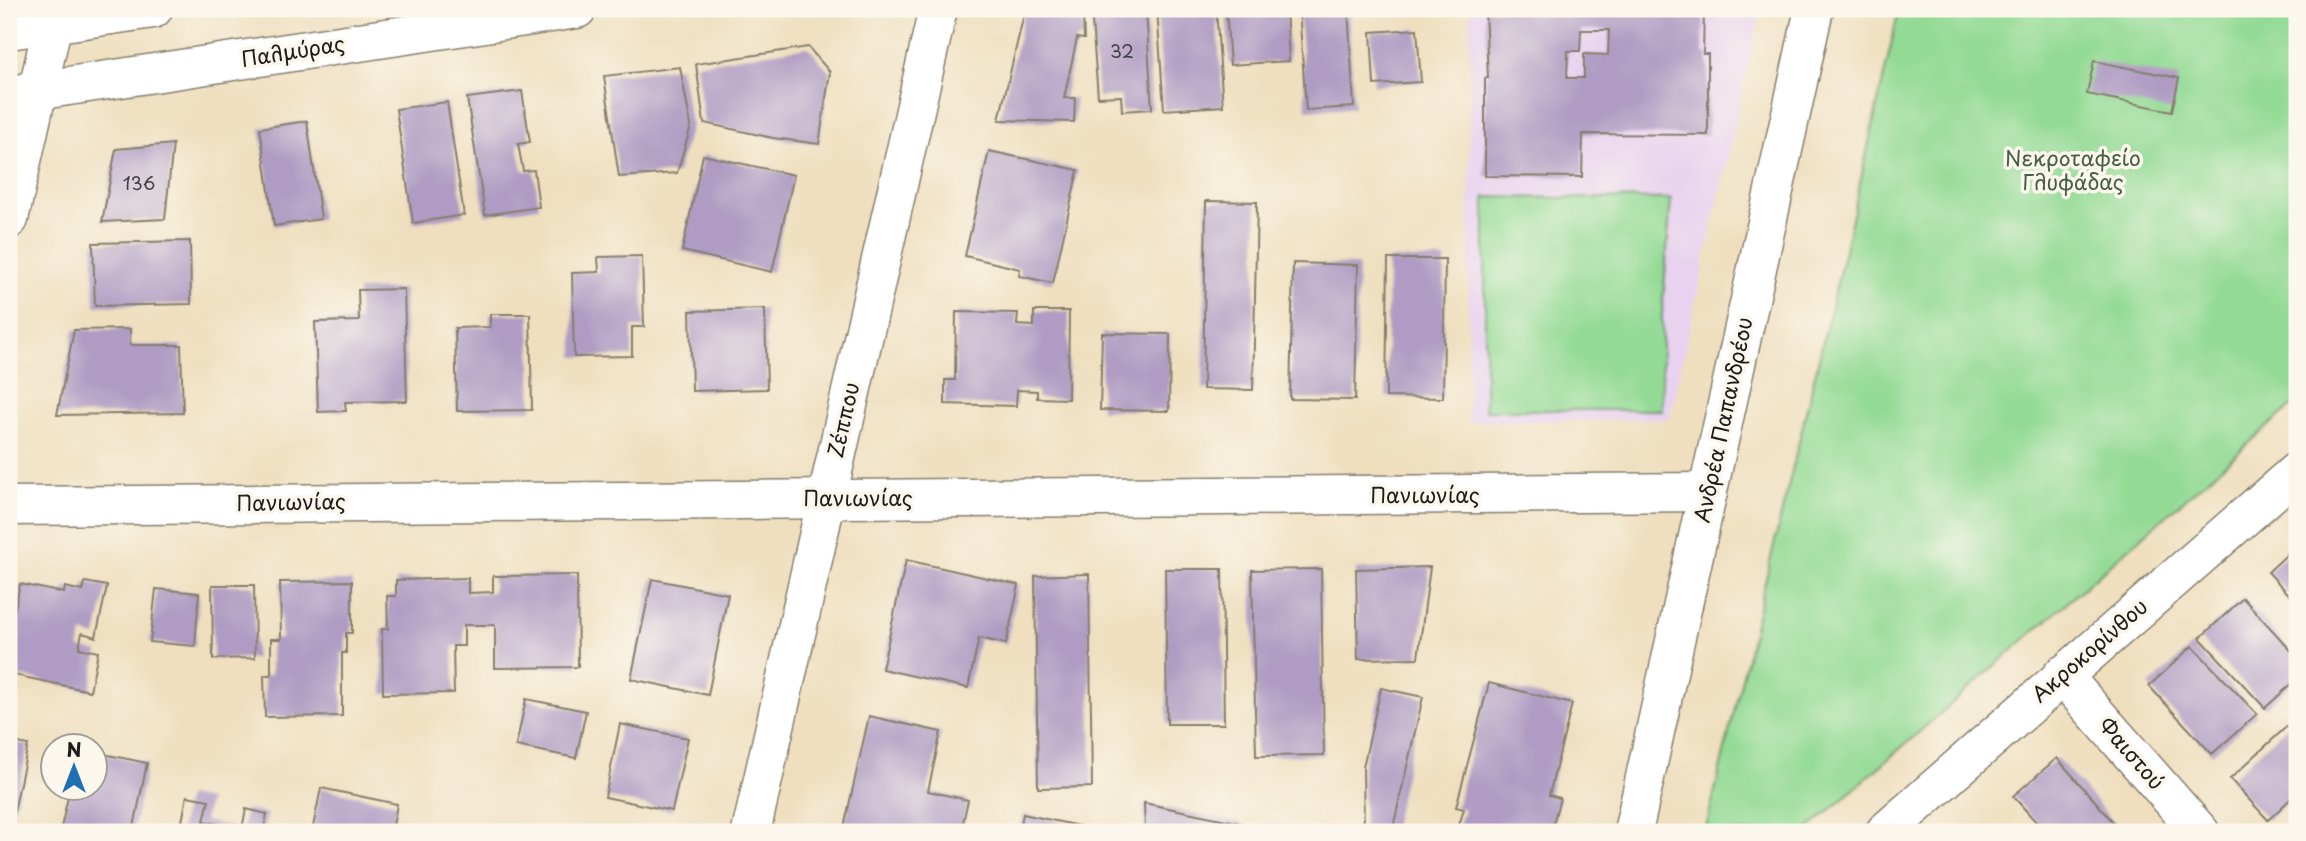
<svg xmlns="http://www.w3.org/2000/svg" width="2306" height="841" font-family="'Playpen Sans',sans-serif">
<rect width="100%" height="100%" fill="#fbf7ec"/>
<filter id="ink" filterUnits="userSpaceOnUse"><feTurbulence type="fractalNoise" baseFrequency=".0143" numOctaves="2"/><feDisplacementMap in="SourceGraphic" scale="14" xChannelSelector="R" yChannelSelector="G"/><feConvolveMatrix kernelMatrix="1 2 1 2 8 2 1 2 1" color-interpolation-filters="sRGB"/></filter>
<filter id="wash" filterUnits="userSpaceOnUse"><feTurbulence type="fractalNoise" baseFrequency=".00686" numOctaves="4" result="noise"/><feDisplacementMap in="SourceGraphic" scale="28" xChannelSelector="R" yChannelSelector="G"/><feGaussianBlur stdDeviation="1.57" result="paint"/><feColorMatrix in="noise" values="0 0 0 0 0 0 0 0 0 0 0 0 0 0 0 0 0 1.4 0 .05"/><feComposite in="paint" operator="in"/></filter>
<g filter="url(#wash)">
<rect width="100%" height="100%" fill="#efdfbf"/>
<!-- built -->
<path fill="#e8d2ef" d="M1470,9H1761L1669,419L1468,422Z"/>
<!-- green -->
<g fill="#93da94" stroke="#587b58" stroke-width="2">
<path d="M1899,9H2297V401L1805,832H1705L1845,250Z"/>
<path d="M1485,197L1671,199L1662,314V410H1485Z"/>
</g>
<g id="blocks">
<!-- building -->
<g fill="#af9bc3" fill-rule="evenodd">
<path d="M1060,9L1061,13L1083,12L1084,39L1077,38L1064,98H1075L1074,122L999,120L1024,14Z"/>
<path d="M1091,9H1146L1152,109L1122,111L1121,96L1098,97Z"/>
<path d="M1157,9H1216L1223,106L1164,110Z"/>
<path d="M1226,9H1286L1289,61L1230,65Z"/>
<path d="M1299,9H1348L1354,107L1306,110Z"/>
<path d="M1485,9H1704L1703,54H1708V135L1583,134L1582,177L1485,176V78H1488ZM1581,30H1609L1608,55L1584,54V78H1567L1568,51H1580Z"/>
<path d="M1417,29L1421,82L1374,85L1371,32Z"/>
<path d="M808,47L830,72L819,144L773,138L704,123L696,64Z"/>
<path d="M2094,61L2179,78L2172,111L2087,94Z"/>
<path d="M680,67L691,126L677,173L619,177L604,76Z"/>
<path d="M522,91L530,142L518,144L523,171L534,170L539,207L485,215L467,98Z"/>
<path d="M447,102L464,215L413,223L396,109Z"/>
<path d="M307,121L321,219L274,226L260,128Z"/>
<path d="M173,144L165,219L102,222L116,149Z"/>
<path d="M989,151L1078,170L1053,283L1019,276L1020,269L965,256Z"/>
<path d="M703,155L794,175L772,272L682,251Z"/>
<path d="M1206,201L1257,202L1253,390L1203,389Z"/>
<path d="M190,241L191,304L95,306L93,243Z"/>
<path d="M642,256L644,327H632V356L574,357L572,273L599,272L598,257Z"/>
<path d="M1388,259H1445L1443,398L1386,397Z"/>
<path d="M1293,263L1358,265L1355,400L1290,399Z"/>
<path d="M404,289L407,401L345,402L346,411L318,412L315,322L359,321L358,290Z"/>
<path d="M765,309L767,389L692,391L690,311Z"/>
<path d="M1034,311H1069L1068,399L1037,398V391L1017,390L1016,406L945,404V380H955L956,312L1018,313L1017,325L1034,326Z"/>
<path d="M490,314H530L532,410L457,411L455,328L490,327Z"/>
<path d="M130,329V345H181L183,413L57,415L74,330Z"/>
<path d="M1102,333L1170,334L1169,411L1100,410Z"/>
<path d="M2297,545V603L2268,572Z"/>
<path d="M906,560L1019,585L1006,644L979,638L968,688L882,669Z"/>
<path d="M1430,567L1418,658L1358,659L1356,569Z"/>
<path d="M1165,569H1222L1224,724H1167Z"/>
<path d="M1321,569L1324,755L1256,756L1252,570Z"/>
<path d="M1089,574L1092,787L1038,788L1035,576Z"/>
<path d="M577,575L578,667L495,668V625H464V646H453L454,693L383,694L382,629H388L387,596H396V580L468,578V593L493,592V576Z"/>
<path d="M652,579L728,594L708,695L631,679Z"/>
<path d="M352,581V633H346V653H342V716L265,717L264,675H271V639H281L280,582Z"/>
<path d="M85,582L107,586L96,637L82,633L79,648L98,652L90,691L9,674V639L20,584L64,593L65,587L83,591Z"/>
<path d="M212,585H254L255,658L213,659Z"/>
<path d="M156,589L199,593L195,646L150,642Z"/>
<path d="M2243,598L2297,657V679L2265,708L2200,638Z"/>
<path d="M2192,646L2257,714L2212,754L2149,686Z"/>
<path d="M1489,683L1572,704L1549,795L1560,798L1551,832H1457L1464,809L1456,807Z"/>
<path d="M1381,688L1423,697L1392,832H1364L1363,767Z"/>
<path d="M526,699L586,711L576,758L516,746Z"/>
<path d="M869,716L941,732L928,791L968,800L961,832H843Z"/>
<path d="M2297,717V793L2268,820L2230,779Z"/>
<path d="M620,724L688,738L672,811L605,797Z"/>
<path d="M9,741L28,745L10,831H9Z"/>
<path d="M94,752L147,763L133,832H60L70,788H94Z"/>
<path d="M2057,758L2116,825L2108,832H2045L2013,796Z"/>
<path d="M321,788L397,804L392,832H312Z"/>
<path d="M187,796L209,800L204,821L242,829L246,809L267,814L263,832H180Z"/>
<path d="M1144,803L1241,823V832H1145Z"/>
<path d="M1023,814L1088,828L1087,832H1019Z"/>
</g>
</g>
</g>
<g filter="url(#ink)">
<use href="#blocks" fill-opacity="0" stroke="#867e6e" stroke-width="2"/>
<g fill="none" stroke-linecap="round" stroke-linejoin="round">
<defs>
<g id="minor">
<path d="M9,219L56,9"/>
<path d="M9,506L1708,492"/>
<path d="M2062,675L2200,832"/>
<path d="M751,832L938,9"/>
<path d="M1885,832L2297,471"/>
</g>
<g id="major">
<path d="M9,30L153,9"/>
<path d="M9,95L577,9"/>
<path d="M1633,832L1814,9"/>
</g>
</defs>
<!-- minor casing -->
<use href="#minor" stroke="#867e6e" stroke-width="41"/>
<!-- major casing -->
<use href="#major" stroke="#867e6e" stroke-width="41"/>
<!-- minor -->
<use href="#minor" stroke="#fff" stroke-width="38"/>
<!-- major -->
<use href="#major" stroke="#fff" stroke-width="38"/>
</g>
</g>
<g text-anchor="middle" stroke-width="7" stroke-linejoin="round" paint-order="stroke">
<!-- number labels -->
<g font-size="18" fill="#413c46">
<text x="1122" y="58">32</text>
<text x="139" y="190">136</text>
</g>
<!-- street labels -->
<g font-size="21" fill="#1c1c1c" stroke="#fbf7ec">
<text transform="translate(293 52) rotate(-9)" y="7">Παλμύρας</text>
<text transform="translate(844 420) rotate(-77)" y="7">Ζέππου</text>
<text transform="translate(1724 420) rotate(-78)" y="7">Ανδρέα Παπανδρέου</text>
<text x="1425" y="503">Πανιωνίας</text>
<text x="858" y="506">Πανιωνίας</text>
<text transform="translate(291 503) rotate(-1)" y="7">Πανιωνίας</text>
<text transform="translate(2090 651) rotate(-41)" y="7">Ακροκορίνθου</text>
<text transform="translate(2131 754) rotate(49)" y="7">Φαιστού</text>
</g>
<!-- park labels -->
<g font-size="21" fill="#465e46" stroke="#fbf7ec">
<text x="2073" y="166">Νεκροταφείο<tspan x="2073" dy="24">Γλυφάδας</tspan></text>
</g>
</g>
<!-- margin -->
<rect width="2306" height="841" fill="none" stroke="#fbf7ec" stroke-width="35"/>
<!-- north arrow -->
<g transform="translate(74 767)"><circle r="33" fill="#fbf7ec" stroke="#a29f99" stroke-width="2"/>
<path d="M0-5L12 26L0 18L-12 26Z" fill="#1f6fb2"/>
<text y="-10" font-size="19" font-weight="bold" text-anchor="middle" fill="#1c1c1c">N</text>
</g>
</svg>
